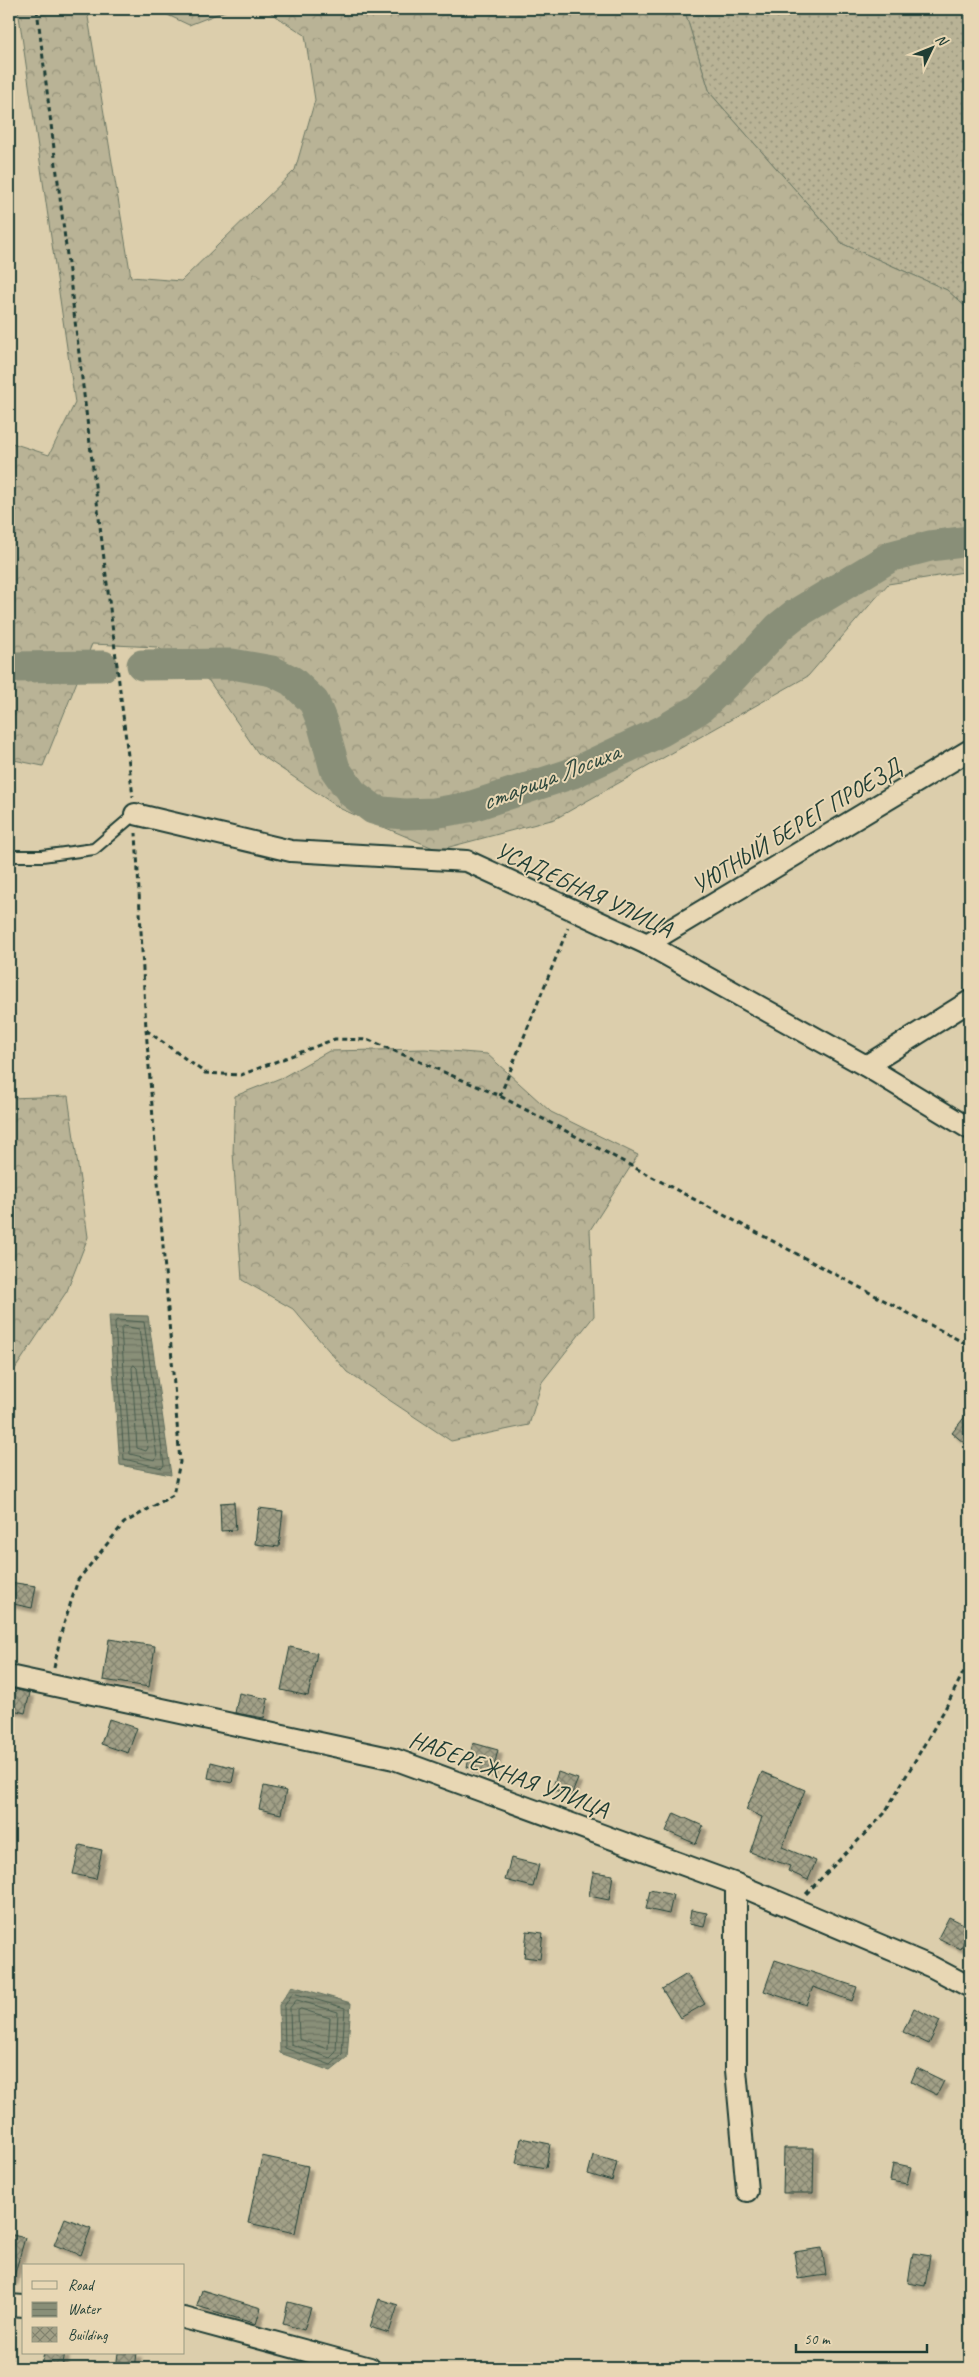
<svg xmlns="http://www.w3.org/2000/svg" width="979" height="2377" font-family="Caveat,sans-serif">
<defs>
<pattern id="grass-dots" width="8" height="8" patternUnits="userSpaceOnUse" patternTransform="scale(1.25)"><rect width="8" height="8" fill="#b9b396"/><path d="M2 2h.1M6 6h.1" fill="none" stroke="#96937b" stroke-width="1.8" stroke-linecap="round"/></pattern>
<pattern id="forest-crowns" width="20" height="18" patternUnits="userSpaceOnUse" patternTransform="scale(1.25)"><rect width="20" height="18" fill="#b9b396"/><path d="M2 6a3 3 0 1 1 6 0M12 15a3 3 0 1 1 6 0" fill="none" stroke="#96937b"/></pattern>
<pattern id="water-rules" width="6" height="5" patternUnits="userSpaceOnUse" patternTransform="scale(1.25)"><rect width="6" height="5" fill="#898f78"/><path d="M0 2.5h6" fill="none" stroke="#6f7663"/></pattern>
<pattern id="building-cross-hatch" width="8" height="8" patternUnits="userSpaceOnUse" patternTransform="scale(1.25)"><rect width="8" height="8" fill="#a2a087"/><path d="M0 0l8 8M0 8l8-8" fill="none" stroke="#83846f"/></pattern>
<filter id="shadow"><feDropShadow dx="4.5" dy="4.5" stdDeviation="1" flood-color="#0004"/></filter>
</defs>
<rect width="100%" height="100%" fill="#dcceac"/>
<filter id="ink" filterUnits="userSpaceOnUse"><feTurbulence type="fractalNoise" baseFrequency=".02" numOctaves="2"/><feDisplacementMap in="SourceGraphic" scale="10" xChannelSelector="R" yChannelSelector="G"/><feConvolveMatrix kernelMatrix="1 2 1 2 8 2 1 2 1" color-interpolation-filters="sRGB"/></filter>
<g filter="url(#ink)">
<!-- grass -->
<path fill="url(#grass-dots)" stroke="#6c7865" d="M684,9H970V311L947,290L843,244L710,93Z"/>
<!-- forest -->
<g fill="url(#forest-crowns)" stroke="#6c7865">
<path d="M18,9H96L88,17L131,277L181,281L295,170L315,100L305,35L265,9H684L710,93L843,244L947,290L970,311V571L888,584L808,676L555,819L438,850L341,809L258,753L209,681L157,647L92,644L43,766L9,759V442L49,455L75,403Z"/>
<path d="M155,9H230L189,25Z"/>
<path d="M425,1049L487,1054L551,1112L638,1155L590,1230L594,1316L542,1382L529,1425L451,1441L347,1372L293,1309L242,1280L233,1153L235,1096L283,1077L329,1051Z"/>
<path d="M68,1096L88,1237L67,1291L9,1378V1098Z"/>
</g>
<!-- water -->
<g fill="url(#water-rules)" stroke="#5f6e5d">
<path d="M109,1315L148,1316L171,1475L120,1465Z"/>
<path d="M292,1986L351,2003L347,2058L331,2071L280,2053L279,2005Z"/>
</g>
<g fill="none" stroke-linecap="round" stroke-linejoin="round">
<!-- shore -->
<g stroke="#495e4f" stroke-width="1">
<path d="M117,1320L144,1322L164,1465L162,1468L124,1459L115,1323Z"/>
<path d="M124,1326L139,1329L157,1457L155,1460L130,1454L121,1329Z"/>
<path d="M134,1365L137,1368L148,1448L146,1451L137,1448L132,1368Z"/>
<path d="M293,1993L345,2008L342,2055L331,2065L285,2048L284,2007Z"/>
<path d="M297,2000L338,2012L336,2052L330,2058L291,2044L290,2008Z"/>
<path d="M301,2009L330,2018L328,2049L299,2039L298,2011Z"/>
</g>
<!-- river -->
<g stroke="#898f78" stroke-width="31">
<path d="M142,665L232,664L272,671L292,681L314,702L322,722L335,769L352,793L373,809L383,812L404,814L434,813L469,807L573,773L662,731L699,709L733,677L779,627L794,615L892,556L930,546L970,541"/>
<path d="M9,667L103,666"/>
</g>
</g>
<!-- building -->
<g fill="url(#building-cross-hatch)" stroke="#1f3d34" filter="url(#shadow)">
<path d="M970,1410V1448L952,1433Z"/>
<path d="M234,1502L236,1530L221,1531L220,1503Z"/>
<path d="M259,1508L283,1511L279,1547L255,1544Z"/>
<path d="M9,1582L36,1586L32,1608L9,1603Z"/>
<path d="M109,1639L155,1646L149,1687L103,1680Z"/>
<path d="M290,1647L317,1653L308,1696L281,1690Z"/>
<path d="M9,1688L30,1693L25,1713L9,1709Z"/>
<path d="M239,1693L268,1699L264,1718L235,1713Z"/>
<path d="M109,1719L137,1728L128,1753L101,1744Z"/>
<path d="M473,1743L498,1750L492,1774L467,1767Z"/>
<path d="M211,1762L235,1768L232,1783L208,1778Z"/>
<path d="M558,1772L578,1779L571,1796L552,1789Z"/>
<path d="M762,1772L805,1790L782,1847L816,1861L808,1880L788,1871L790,1866L750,1852L762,1817L746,1810Z"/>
<path d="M264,1786L286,1791L281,1814L259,1809Z"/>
<path d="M674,1813L703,1826L696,1844L666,1831Z"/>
<path d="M80,1845L102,1850L96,1879L73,1874Z"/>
<path d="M511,1858L539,1865L533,1887L505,1880Z"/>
<path d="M593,1872L613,1875L609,1900L589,1896Z"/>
<path d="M650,1890L673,1895L669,1914L646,1909Z"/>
<path d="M691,1910L707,1913L704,1927L689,1924Z"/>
<path d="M949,1917L970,1927L961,1949L938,1938Z"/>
<path d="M527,1931L543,1933L540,1959L524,1957Z"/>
<path d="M775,1960L857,1987L852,2001L813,1987L806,2005L764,1991Z"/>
<path d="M687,1974L705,2004L680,2018L662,1989Z"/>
<path d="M914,2008L940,2021L929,2044L903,2032Z"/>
<path d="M917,2068L944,2081L937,2095L911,2082Z"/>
<path d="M521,2138L550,2144L546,2168L516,2163Z"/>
<path d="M784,2148H814L813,2193H783Z"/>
<path d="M593,2155L617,2162L612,2181L588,2174Z"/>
<path d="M262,2156L308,2166L295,2233L248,2223Z"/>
<path d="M893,2163L911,2167L907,2184L890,2181Z"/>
<path d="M65,2218L91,2228L81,2255L54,2245Z"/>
<path d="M9,2234L25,2238L13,2280H9Z"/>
<path d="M822,2248L826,2275L798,2279L794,2252Z"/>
<path d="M913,2253L930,2256L925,2286L908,2283Z"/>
<path d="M202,2290L261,2308L256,2324L197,2306Z"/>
<path d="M379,2299L398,2305L389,2333L370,2327Z"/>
<path d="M288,2302L311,2308L304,2330L283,2324Z"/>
<path d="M44,2353H65L62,2368H40Z"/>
<path d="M118,2353H137L135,2368H116Z"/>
</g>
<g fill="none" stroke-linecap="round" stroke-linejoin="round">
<defs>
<path id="service" d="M9,856H42L94,849L135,814"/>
<g id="minor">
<path d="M135,814L291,851L467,861L647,944L866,1066L970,1129"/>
<path d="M647,944L970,750"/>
<path d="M866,1066L970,1001"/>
<path d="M9,1676L394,1759L736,1884L932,1967L970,1987"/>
<path d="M736,1884V2070L747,2191"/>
<path d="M9,2305L24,2306"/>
<path d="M184,2318L370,2368"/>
</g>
</defs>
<!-- service casing -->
<use href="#service" stroke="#1f3d34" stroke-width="14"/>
<!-- minor casing -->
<use href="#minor" stroke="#1f3d34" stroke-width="24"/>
<!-- path -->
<g stroke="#1f3d34" stroke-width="3" stroke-dasharray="5 4" stroke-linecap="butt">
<path d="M37,9L133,797"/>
<path d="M146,1030L205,1073L241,1075L335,1039L369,1040L500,1096L970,1346"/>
<path d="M500,1096L568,928"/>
<path d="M54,1668L61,1633L78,1580L124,1523L173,1495L180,1462L146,1029L136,833"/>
<path d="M806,1894L884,1814L945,1709L970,1659"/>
</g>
<!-- service -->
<use href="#service" stroke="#e8d7b4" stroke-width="10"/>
<!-- minor -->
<use href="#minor" stroke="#e8d7b4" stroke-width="20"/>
</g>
</g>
<g text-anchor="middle" stroke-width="4" stroke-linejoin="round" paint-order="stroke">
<!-- street labels -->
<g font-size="24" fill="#1f3d34" stroke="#e8d7b4">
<text transform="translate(796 826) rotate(-31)" y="8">УЮТНЫЙ БЕРЕГ ПРОЕЗД</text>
<text transform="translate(584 889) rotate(25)" y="8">УСАДЕБНАЯ УЛИЦА</text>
<text transform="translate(509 1774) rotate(20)" y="8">НАБЕРЕЖНАЯ УЛИЦА</text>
</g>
<!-- water labels -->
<g font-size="25" font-style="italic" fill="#2f493e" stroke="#e8d7b4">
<text transform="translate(550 776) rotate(-21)" y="9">старица Лосиха</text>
</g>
</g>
<!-- margin -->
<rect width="979" height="2377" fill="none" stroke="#e8d7b4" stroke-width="30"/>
<rect x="15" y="15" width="949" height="2347" fill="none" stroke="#1f3d34" stroke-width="2" filter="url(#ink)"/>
<!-- legend -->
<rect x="22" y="2264" width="162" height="90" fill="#e8d7b4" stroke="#989981"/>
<rect x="32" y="2281" width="25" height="8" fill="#e8d7b4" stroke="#989981"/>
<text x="68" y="2290" font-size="15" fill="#1f3d34">Road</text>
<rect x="32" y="2302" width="25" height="15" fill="url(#water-rules)" stroke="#989981"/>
<text x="68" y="2314" font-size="15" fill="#1f3d34">Water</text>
<rect x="32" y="2327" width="25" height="15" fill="url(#building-cross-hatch)" stroke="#989981"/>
<text x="68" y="2340" font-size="15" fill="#1f3d34">Building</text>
<!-- north arrow -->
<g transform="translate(932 48) rotate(47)" stroke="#e8d7b4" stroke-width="4" paint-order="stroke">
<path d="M0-4L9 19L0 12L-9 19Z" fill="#1f3d34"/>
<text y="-8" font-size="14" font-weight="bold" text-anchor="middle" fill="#1f3d34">N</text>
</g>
<!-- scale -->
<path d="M796 2344v8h131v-8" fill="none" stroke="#1f3d34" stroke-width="2.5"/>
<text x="804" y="2344" font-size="15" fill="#1f3d34" stroke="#e8d7b4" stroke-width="4" paint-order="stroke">50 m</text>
</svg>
